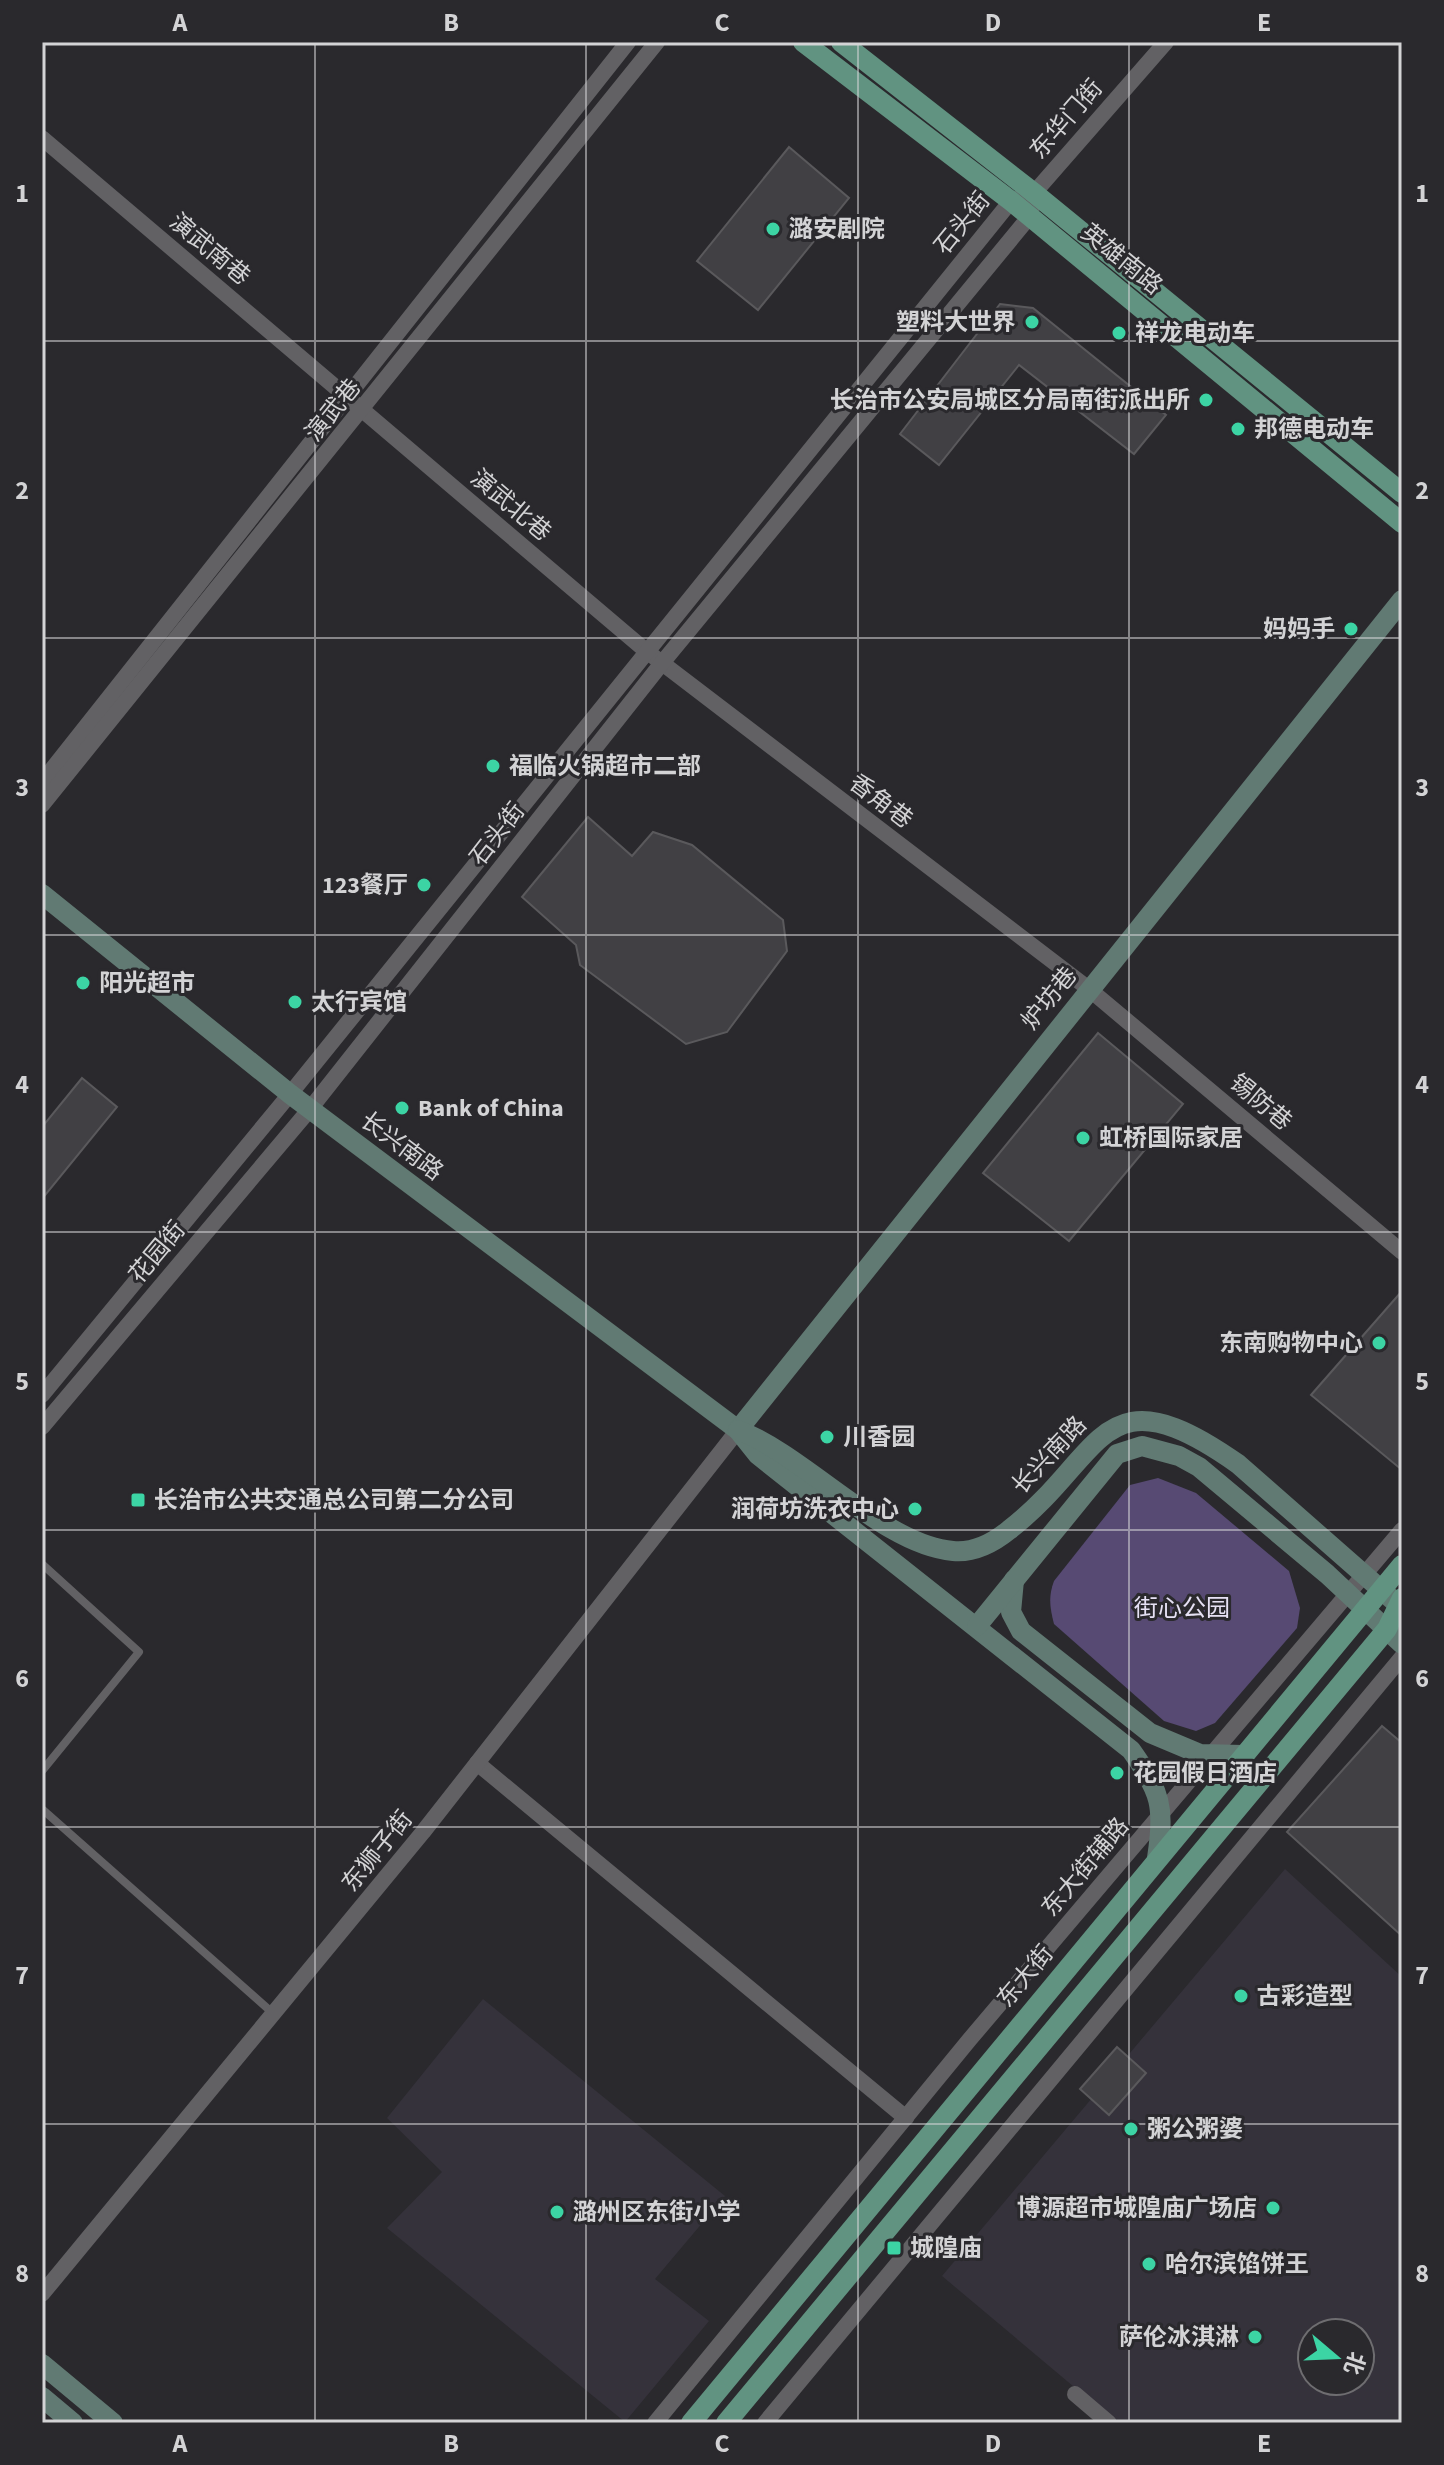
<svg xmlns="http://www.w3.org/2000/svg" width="1444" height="2465" font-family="'Source Sans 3','Noto Sans SC',sans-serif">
<rect width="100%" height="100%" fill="#2a292d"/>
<!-- built -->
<g fill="#35323b" fill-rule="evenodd">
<path d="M1285,1869L1402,1977V2423H1117L942,2276ZM1312,2333H1360V2381H1312Z"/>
<path d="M483,1999L725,2196L655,2279L709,2321L625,2422L387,2228L442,2172L387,2118Z"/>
</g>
<!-- green -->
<path fill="#574a73" d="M1158,1478L1196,1493L1289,1571L1300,1608L1297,1628L1215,1723L1196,1731L1164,1721L1054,1624C1050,1608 1048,1597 1054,1581L1130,1485Z"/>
<!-- building -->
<g fill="#414044" stroke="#5a595c" stroke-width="2">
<path d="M789,147L849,198L758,310L697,261Z"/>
<path d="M1000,304L1033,308L1166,415L1134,454L1019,365L939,465L900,434Z"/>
<path d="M588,817L632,856L653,832L692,845L783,920L787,951L727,1032L686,1044L580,965L576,945L522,897Z"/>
<path d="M1098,1033L1183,1104L1069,1241L983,1173Z"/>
<path d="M82,1078L117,1107L42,1199V1127Z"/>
<path d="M1402,1291V1470L1311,1395Z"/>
<path d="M1382,1726L1402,1743V1936L1287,1832Z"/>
<path d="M1117,2047L1146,2073L1109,2115L1080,2089Z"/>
</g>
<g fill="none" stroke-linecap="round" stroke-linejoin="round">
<!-- lane -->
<g stroke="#626164" stroke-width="8">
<path d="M42,1564L139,1652L42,1771"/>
<path d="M42,1809L275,2015"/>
</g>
<!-- street -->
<g stroke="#626164" stroke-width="16">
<path d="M42,138L645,650L1089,989L1402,1252"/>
<path d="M42,782L628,42"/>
<path d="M42,805L657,42"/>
<path d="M42,1395L290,1094L1011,201L1034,193L1166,42"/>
<path d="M42,1427L310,1109L662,663L1030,216L1032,206"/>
<path d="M477,1763L906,2118"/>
<path d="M42,2294L423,1832L738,1430"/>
<path d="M1075,2394L1109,2423"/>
<path d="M655,2423L970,2039L1402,1530"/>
<path d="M765,2423L1402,1657"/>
</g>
<!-- secondary -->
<g stroke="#617a73" stroke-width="20">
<path d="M42,894L290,1094L738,1430L758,1455L1131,1750C1161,1792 1165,1807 1157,1858"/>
<path d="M738,1430L1402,600"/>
<path d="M738,1430C806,1456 883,1545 953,1551C974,1553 993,1543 1009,1530C1105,1456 1099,1366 1238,1464L1402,1608"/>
<path d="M1014,1580L1011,1612L1021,1631L1150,1733L1200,1754L1243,1755"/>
<path d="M977,1626L1117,1454L1142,1446L1179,1456L1199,1467L1327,1574L1402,1644"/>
<path d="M42,2364L113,2423"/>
<path d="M42,2397L73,2423"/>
</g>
<!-- primary -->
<g stroke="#619381" stroke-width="20">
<path d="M803,42L1011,201L1402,523"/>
<path d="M841,42L1034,193L1402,493"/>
<path d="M691,2423L1402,1565"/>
<path d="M726,2423L1387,1629L1402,1598"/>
</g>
</g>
<!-- grid -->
<path fill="none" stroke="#d3d3d5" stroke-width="2" stroke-opacity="0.55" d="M315,42V2423M586,42V2423M858,42V2423M1129,42V2423M42,341H1402M42,638H1402M42,935H1402M42,1232H1402M42,1530H1402M42,1827H1402M42,2124H1402"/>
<!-- markers -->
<g fill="#3cd4a4" stroke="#2a292d" stroke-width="3">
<circle cx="773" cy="229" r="8"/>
<circle cx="1032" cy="322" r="8"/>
<circle cx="1119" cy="333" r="8"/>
<circle cx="1206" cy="400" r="8"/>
<circle cx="1238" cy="429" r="8"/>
<circle cx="1351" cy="629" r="8"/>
<circle cx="493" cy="766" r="8"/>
<circle cx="424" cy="885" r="8"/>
<circle cx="83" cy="983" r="8"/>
<circle cx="295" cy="1002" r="8"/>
<circle cx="402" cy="1108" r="8"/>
<circle cx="1083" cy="1138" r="8"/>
<circle cx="1379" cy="1343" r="8"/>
<circle cx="827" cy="1437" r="8"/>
<rect x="130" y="1492" width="16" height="16" rx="4"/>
<circle cx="915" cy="1509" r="8"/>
<circle cx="1117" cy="1773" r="8"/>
<circle cx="1241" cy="1996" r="8"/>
<circle cx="1131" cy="2129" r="8"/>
<circle cx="1273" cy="2208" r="8"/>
<circle cx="557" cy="2212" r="8"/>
<rect x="886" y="2240" width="16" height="16" rx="4"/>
<circle cx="1149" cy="2264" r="8"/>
<circle cx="1255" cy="2337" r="8"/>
</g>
<g text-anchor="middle" stroke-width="6" stroke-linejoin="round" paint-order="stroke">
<!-- street labels -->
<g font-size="24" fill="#d3d3d5" stroke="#2a292d">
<text transform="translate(1066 119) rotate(-49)" y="8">东华门街</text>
<text transform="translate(962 223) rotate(-51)" y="8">石头街</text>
<text transform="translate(210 249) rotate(40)" y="8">演武南巷</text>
<text transform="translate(1122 259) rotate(39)" y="8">英雄南路</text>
<text transform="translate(333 410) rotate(-51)" y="8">演武巷</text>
<text transform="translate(511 505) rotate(40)" y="8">演武北巷</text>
<text transform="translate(881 801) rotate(37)" y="8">香角巷</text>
<text transform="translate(497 834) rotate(-52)" y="8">石头街</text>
<text transform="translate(1049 998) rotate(-51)" y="8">炉坊巷</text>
<text transform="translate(1261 1102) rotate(40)" y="8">锡防巷</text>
<text transform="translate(402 1146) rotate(37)" y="8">长兴南路</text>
<text transform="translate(157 1252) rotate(-50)" y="8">花园街</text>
<text transform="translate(1049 1455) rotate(-47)" y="8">长兴南路</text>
<text transform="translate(377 1851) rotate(-51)" y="8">东狮子街</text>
<text transform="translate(1085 1867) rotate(-50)" y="8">东大街辅路</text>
<text transform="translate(1025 1976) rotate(-50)" y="8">东大街</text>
</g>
<!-- poi labels -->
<g font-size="24" font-weight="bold" fill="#d3d3d5" stroke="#2a292d" text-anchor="start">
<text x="789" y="237">潞安剧院</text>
<text x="1016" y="330" text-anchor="end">塑料大世界</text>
<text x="1135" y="341">祥龙电动车</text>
<text x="1190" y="408" text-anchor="end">长治市公安局城区分局南街派出所</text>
<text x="1254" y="437">邦德电动车</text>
<text x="1335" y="637" text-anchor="end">妈妈手</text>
<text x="509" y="774">福临火锅超市二部</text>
<text x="408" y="893" text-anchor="end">123餐厅</text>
<text x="99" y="991">阳光超市</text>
<text x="311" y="1010">太行宾馆</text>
<text x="418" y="1116">Bank of China</text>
<text x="1099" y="1146">虹桥国际家居</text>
<text x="1363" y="1351" text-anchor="end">东南购物中心</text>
<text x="843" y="1445">川香园</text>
<text x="154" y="1508">长治市公共交通总公司第二分公司</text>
<text x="899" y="1517" text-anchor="end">润荷坊洗衣中心</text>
<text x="1133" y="1781">花园假日酒店</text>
<text x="1257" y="2004">古彩造型</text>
<text x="1147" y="2137">粥公粥婆</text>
<text x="1257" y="2216" text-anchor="end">博源超市城隍庙广场店</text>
<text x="573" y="2220">潞州区东街小学</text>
<text x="910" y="2256">城隍庙</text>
<text x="1165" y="2272">哈尔滨馅饼王</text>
<text x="1239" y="2345" text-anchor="end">萨伦冰淇淋</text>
</g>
<!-- park labels -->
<g font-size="24" fill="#e6e1f4" stroke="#2a292d">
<text x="1182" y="1616">街心公园</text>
</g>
</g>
<!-- border -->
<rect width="1444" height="2465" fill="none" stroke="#2a292d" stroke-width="88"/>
<!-- north arrow -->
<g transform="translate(1336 2357) rotate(109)"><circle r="38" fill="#2a292d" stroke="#6e6d70" stroke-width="2"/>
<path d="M0-6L14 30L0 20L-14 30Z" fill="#3cd4a4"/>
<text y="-12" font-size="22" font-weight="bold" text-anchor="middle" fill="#d3d3d5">北</text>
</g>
<rect x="44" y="44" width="1356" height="2377" fill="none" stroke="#d3d3d5" stroke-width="3"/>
<g font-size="26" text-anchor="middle" font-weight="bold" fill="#d3d3d5">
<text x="180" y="31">A</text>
<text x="451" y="31">B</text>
<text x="722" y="31">C</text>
<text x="993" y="31">D</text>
<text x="1264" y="31">E</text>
<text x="22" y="202">1</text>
<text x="1422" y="202">1</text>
<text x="22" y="499">2</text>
<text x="1422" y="499">2</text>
<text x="22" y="796">3</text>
<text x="1422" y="796">3</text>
<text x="22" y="1093">4</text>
<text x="1422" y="1093">4</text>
<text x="22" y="1390">5</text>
<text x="1422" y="1390">5</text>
<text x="22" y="1687">6</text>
<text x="1422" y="1687">6</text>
<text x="22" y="1984">7</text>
<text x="1422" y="1984">7</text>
<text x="22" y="2282">8</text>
<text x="1422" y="2282">8</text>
<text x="180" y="2452">A</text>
<text x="451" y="2452">B</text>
<text x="722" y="2452">C</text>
<text x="993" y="2452">D</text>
<text x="1264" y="2452">E</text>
</g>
</svg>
